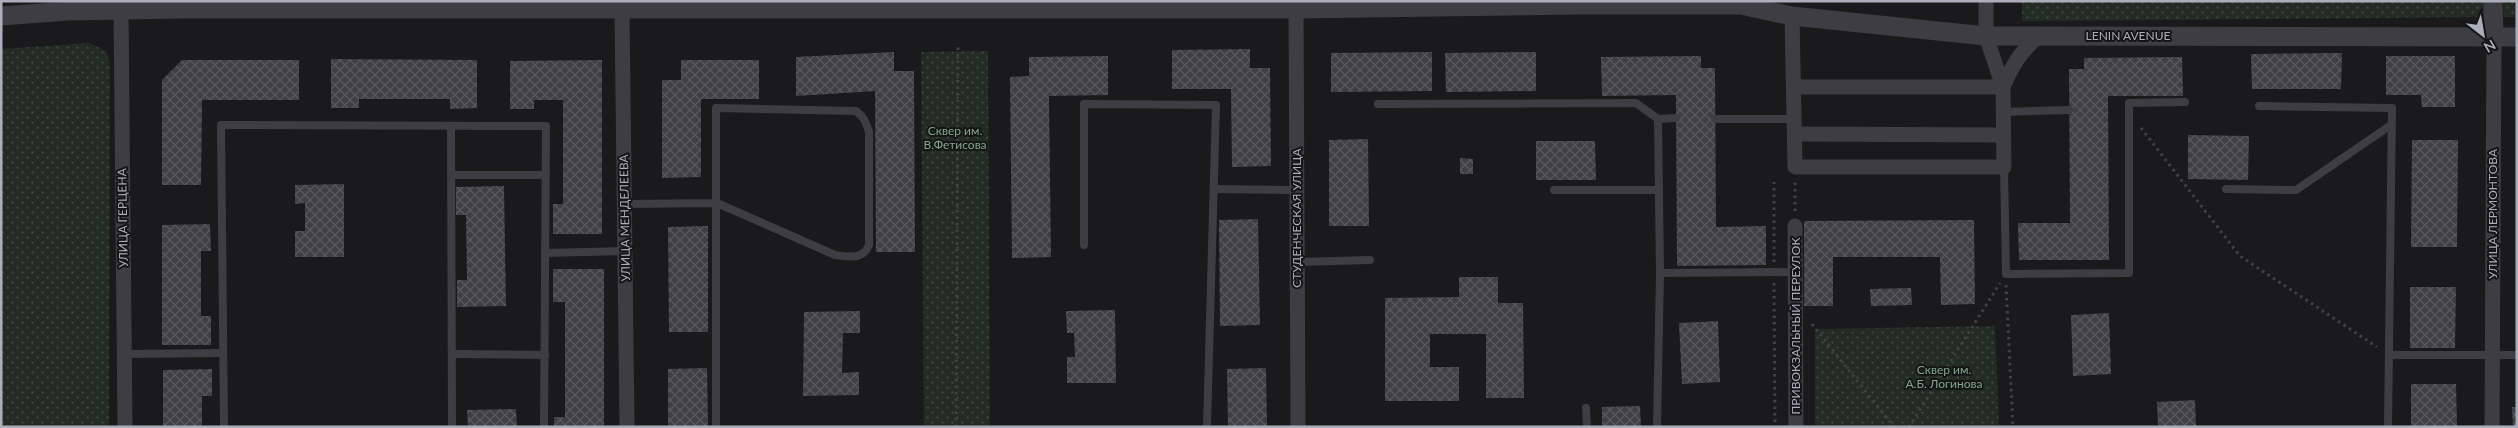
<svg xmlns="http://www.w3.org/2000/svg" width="2518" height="428" font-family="Lato,sans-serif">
<defs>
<pattern id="grass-dots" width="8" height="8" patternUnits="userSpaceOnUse" patternTransform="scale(1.25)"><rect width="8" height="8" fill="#222b24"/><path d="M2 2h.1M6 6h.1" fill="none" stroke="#3f4742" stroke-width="1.8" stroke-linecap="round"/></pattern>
<pattern id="building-cross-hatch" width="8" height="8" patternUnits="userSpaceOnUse" patternTransform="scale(1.25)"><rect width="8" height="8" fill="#403f44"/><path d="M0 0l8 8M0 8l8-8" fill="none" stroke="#59585d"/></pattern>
</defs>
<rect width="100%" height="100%" fill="#1a1a1c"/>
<!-- grass -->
<g fill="url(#grass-dots)">
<path d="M2022,1H2483L2484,17L2022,21Z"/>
<path d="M2503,1H2517V17H2504Z"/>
<path d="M89,43L106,51L110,65L109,427H1V49Z"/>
<path d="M988,51L990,427H924L921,52Z"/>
<path d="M1995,326L1999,427H1815V329Z"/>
</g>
<!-- building -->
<g fill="url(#building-cross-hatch)">
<path d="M1250,49V68H1270L1271,166L1232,167L1231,89H1172V50Z"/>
<path d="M894,52V71H914L915,252H876L875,91L796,96V57Z"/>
<path d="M1432,52V91L1331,92V53Z"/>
<path d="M1536,52V91L1446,92L1445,53Z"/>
<path d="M2342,53L2341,89H2252L2251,54Z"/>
<path d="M1108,56V95L1049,96L1051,257L1012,258L1010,77L1029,76V57Z"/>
<path d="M1701,56V68H1715L1716,227L1766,226V265L1677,266L1676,95L1602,96L1601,57Z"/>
<path d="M2386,56H2455V107H2422L2421,95H2386Z"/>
<path d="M2182,57L2183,96H2108L2109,260H2019L2018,223H2070L2069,69H2084V58Z"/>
<path d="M331,59L477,60V108L450,109V99H359V108H331Z"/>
<path d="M182,60H299V100H202L201,185H162V80Z"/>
<path d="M602,60V234H553V204H563V100H534V109H510V61Z"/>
<path d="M681,60H759V99H701V177L662,178V80H681Z"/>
<path d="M2188,135L2249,136L2248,180L2188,179Z"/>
<path d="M1368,139L1369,226H1329V140Z"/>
<path d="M2412,140H2458L2457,247H2411Z"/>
<path d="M1536,141H1595L1596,180H1536Z"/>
<path d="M1460,158L1473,159V174H1460Z"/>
<path d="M344,184V257H295V231H305V203L295,204V185Z"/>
<path d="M504,186L506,306L457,307V280H467L466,215H456V187Z"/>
<path d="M1258,219L1260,325L1220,326L1219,220Z"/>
<path d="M1974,220L1975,304L1941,305L1940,257H1833V306H1804V221Z"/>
<path d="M210,224L211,251H201V316H211V345H162V225Z"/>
<path d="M708,226V332H669L668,227Z"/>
<path d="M553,269H604V427H554V417H565V302H553Z"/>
<path d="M1459,277H1498V303H1523L1524,398H1486V334H1430V367H1459V401H1385V298L1459,297Z"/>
<path d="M2410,287H2456L2455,348H2410Z"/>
<path d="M1911,288L1912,305L1871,306L1870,289Z"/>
<path d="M1115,310L1116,383H1067V357H1075L1074,333H1067L1066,311Z"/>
<path d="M860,311V333H843L842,373L859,372V395L803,396L804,312Z"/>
<path d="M2109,313L2111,374L2073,376L2071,315Z"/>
<path d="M1718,321L1720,382L1682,384L1679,323Z"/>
<path d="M707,368L708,427H668V369Z"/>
<path d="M1266,368L1267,427H1228L1227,369Z"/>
<path d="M212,369V396H202V427H163V370Z"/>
<path d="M2411,384H2456L2457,427H2411Z"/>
<path d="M2195,400L2196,427H2158L2157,402Z"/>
<path d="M1640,406L1641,427H1602V407Z"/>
<path d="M2512,407H2517V427H2513Z"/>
<path d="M516,409L517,427H468L467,410Z"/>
</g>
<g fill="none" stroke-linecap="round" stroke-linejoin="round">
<!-- path -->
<g stroke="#414148" stroke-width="3" stroke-dasharray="2.5 4" stroke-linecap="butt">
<path d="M2141,128L2240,256L2377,347"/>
<path d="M1795,211V182"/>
<path d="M1774,262V182"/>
<path d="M1774,283L1775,427"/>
<path d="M2006,285L2013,427"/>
<path d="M1812,324L1894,427"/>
<path d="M956,427L958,44"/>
<path d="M1909,427L2000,283"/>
</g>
<!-- service -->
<g stroke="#3d3d43" stroke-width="8">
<path d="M1378,104L1636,103L1658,119L1660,273L1657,427"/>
<path d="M2259,106L2392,108L2388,427"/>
<path d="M2003,112L2069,110"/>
<path d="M1658,119L1676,118"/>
<path d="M1715,119H1795"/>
<path d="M451,126L452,427"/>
<path d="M2004,167L2006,274L2129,273V103L2185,102"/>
<path d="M452,175H546"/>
<path d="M1214,189L1297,190"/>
<path d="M2226,189L2296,190L2391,125"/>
<path d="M1554,190H1659"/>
<path d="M625,204L717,203L835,255C849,257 863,260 869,245V132C866,122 864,117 856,111L716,108V427"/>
<path d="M1084,245V104L1216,105L1207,427"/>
<path d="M545,253L625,251"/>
<path d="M1297,262L1370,260"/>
<path d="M1660,273L1796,272"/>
<path d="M125,354L223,353"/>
<path d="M452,354L545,355"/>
<path d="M2389,355H2517"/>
<path d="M1586,408L1587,427"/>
<path d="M224,427L221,125L546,126L544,427"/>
</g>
<!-- minor -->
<g stroke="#3d3d43" stroke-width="15">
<path d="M1296,9L1298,427"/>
<path d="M121,10L125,427"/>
<path d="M622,10L627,427"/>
<path d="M1792,16L1795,167H2004L2003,87L1986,36V1"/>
<path d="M1795,87H2003"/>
<path d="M2003,87C2012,66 2020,52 2038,37"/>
<path d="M1795,134L2003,135"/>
<path d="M1795,226L1796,427"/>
<path d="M2492,427L2494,36"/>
</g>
<!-- tertiary -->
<g stroke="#3d3d43" stroke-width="19">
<path d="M2493,1L2494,36"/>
<path d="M1,16L67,11L181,9H1296L1578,5H1741L1792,16L1986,36L2517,37"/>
</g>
</g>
<g text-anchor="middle" stroke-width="4" stroke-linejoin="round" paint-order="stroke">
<!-- street labels -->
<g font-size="12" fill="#acaebc" stroke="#151517">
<text x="2128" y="40">LENIN AVENUE</text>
<text transform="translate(2493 214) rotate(-90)" y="4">УЛИЦА ЛЕРМОНТОВА</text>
<text transform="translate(123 218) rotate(-91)" y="4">УЛИЦА ГЕРЦЕНА</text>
<text transform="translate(625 218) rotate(-91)" y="4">УЛИЦА МЕНДЕЛЕЕВА</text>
<text transform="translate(1297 218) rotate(-90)" y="4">СТУДЕНЧЕСКАЯ УЛИЦА</text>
<text transform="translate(1796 326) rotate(-90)" y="4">ПРИВОКЗАЛЬНЫЙ ПЕРЕУЛОК</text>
</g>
<!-- park labels -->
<g font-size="12" fill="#83a78d" stroke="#151517">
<text x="955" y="135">Сквер им.<tspan x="955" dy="14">В.Фетисова</tspan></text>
<text x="1944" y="374">Сквер им.<tspan x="1944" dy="14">А.Б. Логинова</tspan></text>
</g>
</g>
<!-- border -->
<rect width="2518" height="428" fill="none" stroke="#acaebc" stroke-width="5"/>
<!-- north arrow -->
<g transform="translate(2483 35) rotate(149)" stroke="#151517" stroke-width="4" paint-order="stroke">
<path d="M0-4L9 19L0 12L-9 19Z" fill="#acaebc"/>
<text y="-8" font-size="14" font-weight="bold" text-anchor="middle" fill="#acaebc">N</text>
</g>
</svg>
